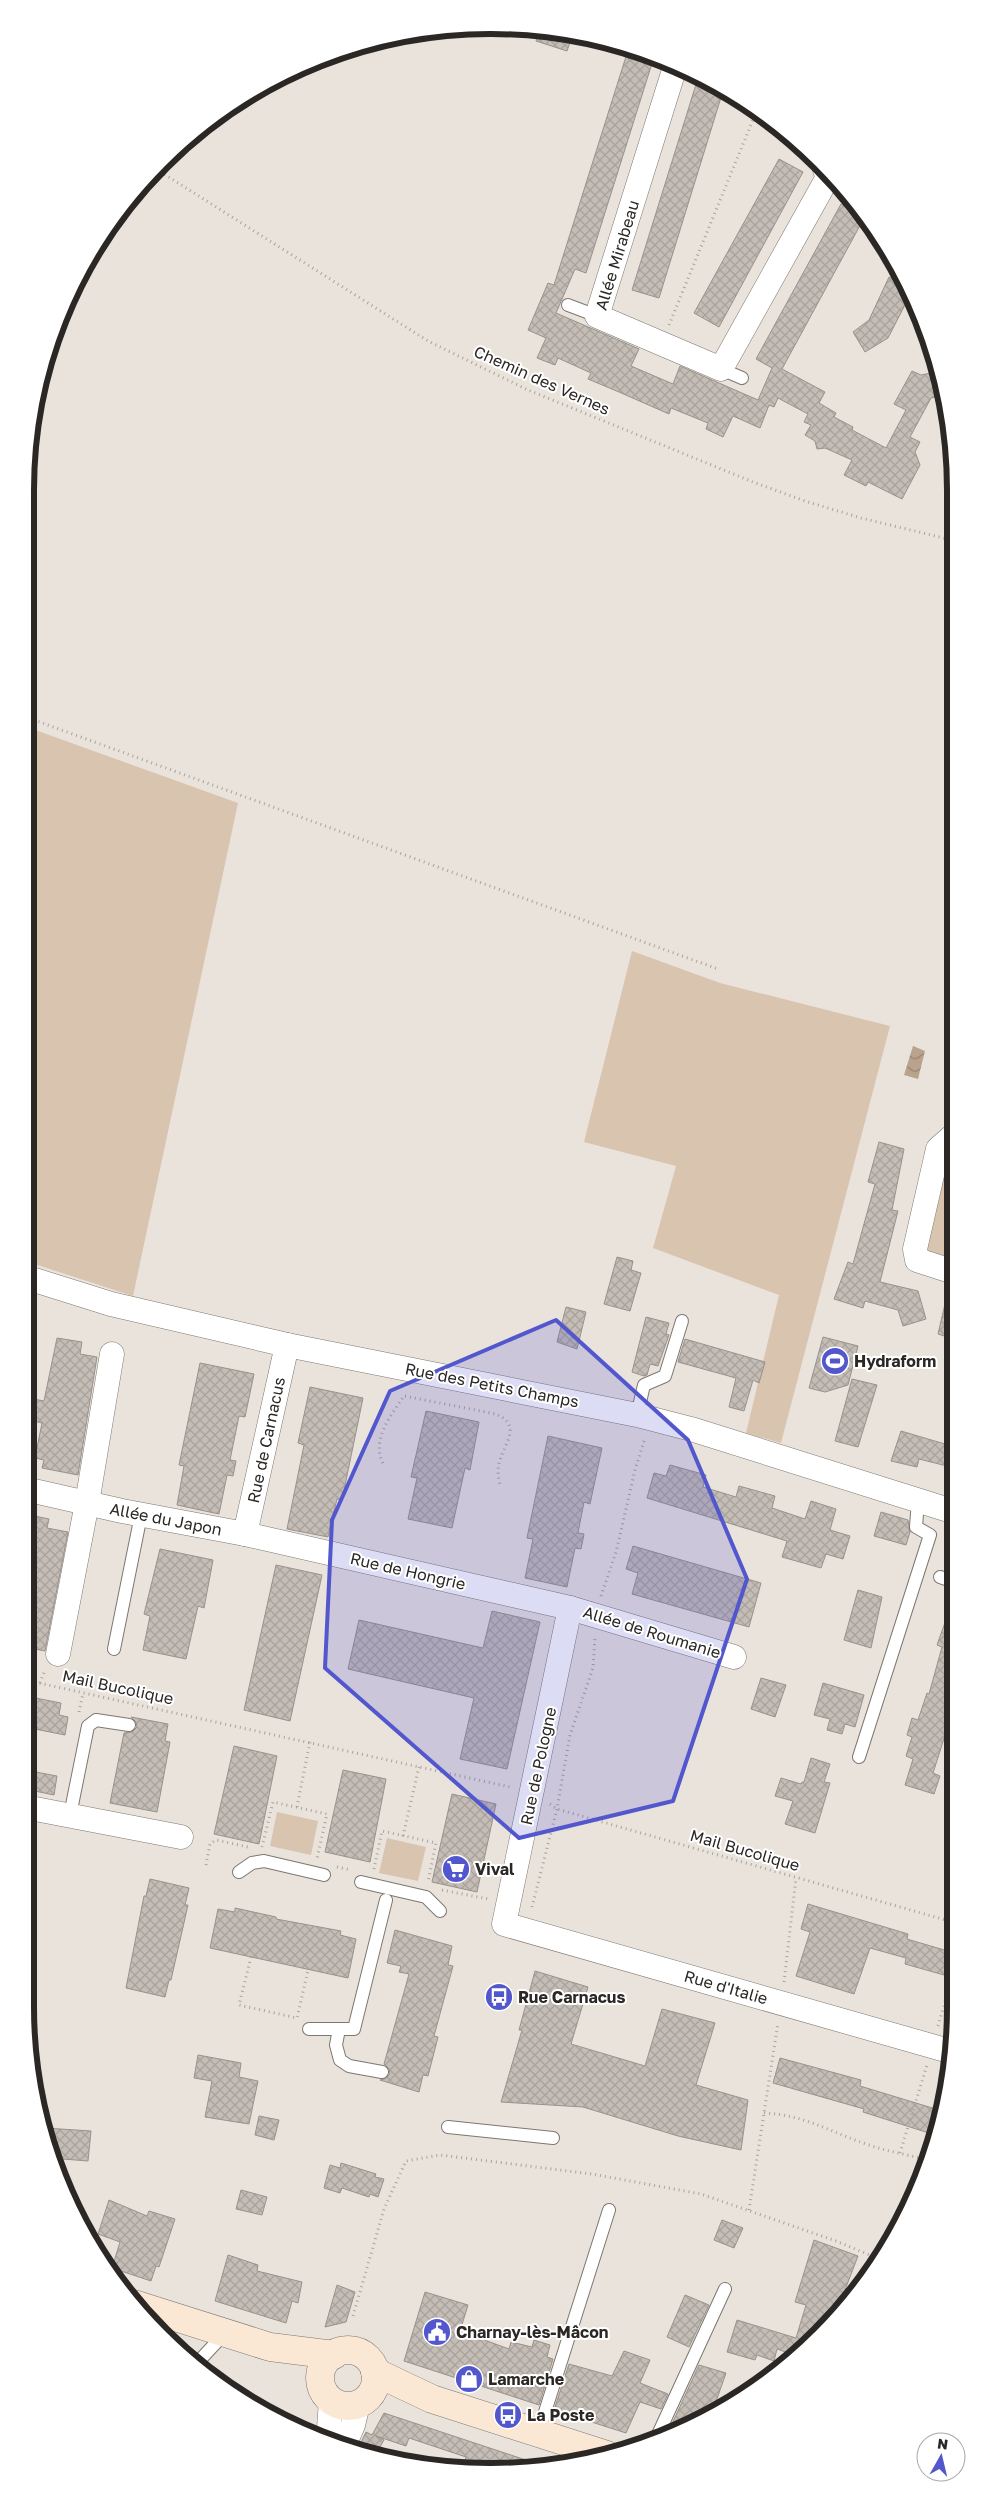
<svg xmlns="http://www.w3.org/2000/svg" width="981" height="2497" font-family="'Golos Text',sans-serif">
<defs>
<pattern id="water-waves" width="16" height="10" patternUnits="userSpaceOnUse" patternTransform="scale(1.25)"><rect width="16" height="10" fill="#baa38d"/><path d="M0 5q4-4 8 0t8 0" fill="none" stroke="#978573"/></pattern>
<pattern id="building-cross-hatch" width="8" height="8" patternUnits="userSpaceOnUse" patternTransform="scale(1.25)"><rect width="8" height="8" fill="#c4bdb6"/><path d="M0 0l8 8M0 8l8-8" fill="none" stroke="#a9a29c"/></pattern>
</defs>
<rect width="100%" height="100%" fill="#eae3dc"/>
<!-- green -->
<g fill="#d9c4b0">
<path d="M27,727L238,803L133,1296L25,1261V740Z"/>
<path d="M632,951L720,983L890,1026L781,1443L746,1433L779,1295L653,1248L676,1166L584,1142Z"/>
<path d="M954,1143V1257L952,1260L924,1254L942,1161Z"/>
<path d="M277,1812L318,1821L311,1855L270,1846Z"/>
<path d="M387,1838L426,1847L418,1881L379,1873Z"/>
</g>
<!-- water -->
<path fill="url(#water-waves)" d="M913,1046L925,1051L918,1079L904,1075Z"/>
<!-- building -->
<g fill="url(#building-cross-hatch)" stroke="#98928c">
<path d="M540,29L573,34L567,51L536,41Z"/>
<path d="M629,47L654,57L586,273L575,269L556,313L639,349L631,366L673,384L680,366L758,400L772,368L756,359L841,204L859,214L863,220L782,369L825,392L819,403L836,413L834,417L853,427L852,430L886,448L906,410L894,404L912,371L921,375L936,372L943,395L931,398L910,437L920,442L915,452L920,465L902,499L868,482L866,486L844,475L852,460L825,448L817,449L815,441L805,435L811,425L804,422L808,414L778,398L774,407L769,405L760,428L733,416L723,437L706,429L708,423L671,408L669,414L619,392L588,379L591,373L558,358L555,365L537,358L546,338L528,330L548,283L554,285Z"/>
<path d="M698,78L723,91L659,298L632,290Z"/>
<path d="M779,159L803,172L719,327L694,313Z"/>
<path d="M889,277L903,284L910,295L888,338L865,352L853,332L869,320Z"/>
<path d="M879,1142L904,1149L892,1210L898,1211L880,1282L918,1291L926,1319L903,1326L898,1310L865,1301L863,1308L834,1299L848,1262L853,1264L875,1184L868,1182Z"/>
<path d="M617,1257L633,1261L631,1270L641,1273L630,1311L604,1304Z"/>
<path d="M948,1291L954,1292V1339L938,1334Z"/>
<path d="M566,1307L586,1312L577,1349L557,1342Z"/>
<path d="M646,1317L669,1323L666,1334L669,1335L658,1366L650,1364L647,1375L644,1376L632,1372Z"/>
<path d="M823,1337L858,1346L848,1385L825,1392L809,1388Z"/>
<path d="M57,1338L82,1342L80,1354L97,1357L78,1475L42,1468L44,1460L35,1458L42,1423L25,1419L28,1398L44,1401Z"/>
<path d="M685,1339L765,1362L759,1383L753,1380L744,1411L729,1407L736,1378L678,1362Z"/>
<path d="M200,1363L254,1374L245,1417L239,1416L230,1460L236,1461L233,1476L227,1475L219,1514L177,1505L184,1466L179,1465Z"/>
<path d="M852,1379L877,1385L858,1447L835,1441Z"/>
<path d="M310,1387L363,1398L342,1500L337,1499L328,1537L287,1529L304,1445L298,1443Z"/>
<path d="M426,1411L479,1422L470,1470L465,1468L452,1528L408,1519L417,1478L411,1477Z"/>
<path d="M901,1431L955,1447V1468L919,1459L917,1467L891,1461Z"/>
<path d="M548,1436L602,1448L590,1504L584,1502L578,1533L584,1534L581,1549L575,1548L567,1587L525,1578L533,1539L527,1538Z"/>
<path d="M670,1465L706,1475L703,1487L736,1497L739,1486L775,1496L772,1508L805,1519L811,1501L836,1509L830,1530L850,1536L843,1559L826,1554L821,1568L782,1557L787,1541L647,1498L654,1473L666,1476Z"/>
<path d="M881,1512L908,1520L910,1532L906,1545L874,1536Z"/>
<path d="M25,1514L49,1519L47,1528L68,1532L45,1651L25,1647Z"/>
<path d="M633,1546L761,1583L749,1627L632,1594L638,1573L626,1569Z"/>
<path d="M160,1549L213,1560L204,1608L198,1606L186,1659L143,1650L150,1616L144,1614Z"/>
<path d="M276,1565L322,1575L290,1721L244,1710Z"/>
<path d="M858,1590L882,1597L871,1648L844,1640Z"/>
<path d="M953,1600H955V1704L933,1773L940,1776L934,1794L905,1785L913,1759L906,1756L912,1737L907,1735L912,1718L918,1720L927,1693L929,1694L942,1647L937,1645Z"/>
<path d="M492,1611L540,1622L507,1769L460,1759L474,1698L348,1669L359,1620L483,1648Z"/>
<path d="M761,1678L786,1685L775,1717L751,1709Z"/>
<path d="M823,1683L864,1695L855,1727L845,1724L842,1734L827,1730L830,1719L814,1715Z"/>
<path d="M25,1696L61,1703L59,1715L68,1717L65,1735L25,1727Z"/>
<path d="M131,1717L168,1724L165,1741L170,1742L157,1812L110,1803L124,1733L132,1732L137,1727L136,1722Z"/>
<path d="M234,1746L277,1756L259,1844L214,1834Z"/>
<path d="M811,1758L830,1764L824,1782L830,1783L815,1833L785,1824L793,1801L775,1796L781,1778L801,1784L802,1782H804Z"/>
<path d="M25,1770L57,1776L54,1795L25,1789Z"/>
<path d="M343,1770L386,1779L370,1862L325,1852Z"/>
<path d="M452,1794L496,1804L477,1892L432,1882Z"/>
<path d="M150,1879L189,1888L185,1905H188L171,1980H169L165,1997L126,1988L144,1896H146Z"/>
<path d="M808,1904L908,1934L907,1939L951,1952L944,1975L905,1964L906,1958L870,1948L854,1994L796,1976L810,1932L801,1929Z"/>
<path d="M235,1908L276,1917V1919L341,1931L340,1935L356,1939L348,1978L210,1948L218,1909L235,1912Z"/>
<path d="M395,1930L452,1946L448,1965L453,1966L434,2036L438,2037L428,2076L423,2075L419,2092L380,2080L385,2079L390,2074L389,2069L384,2064L409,1974L399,1972L401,1966L387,1963Z"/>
<path d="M535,1971L588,1987L571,2044L645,2066L662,2009L715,2023L696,2085L748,2100L741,2150L678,2136L583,2107L501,2102L522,2030H519Z"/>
<path d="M198,2055L241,2063L239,2077L258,2081L249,2124L205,2117L212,2081L194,2078Z"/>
<path d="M780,2058L861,2080L860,2086L939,2110L935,2135L863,2112L864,2109L773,2083Z"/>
<path d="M259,2116L279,2120L274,2140L255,2135Z"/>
<path d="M45,2128L91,2131L88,2161L50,2158Z"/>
<path d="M341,2163L376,2174L375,2177L384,2179L378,2197L370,2194L369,2197L342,2188L340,2193L324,2188L330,2165L340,2168Z"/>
<path d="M241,2190L267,2197L262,2215L236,2209Z"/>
<path d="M109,2200L147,2216L149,2211L175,2219L159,2267L156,2266L151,2281L112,2268L120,2242L98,2234Z"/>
<path d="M722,2220L743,2228L734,2248L714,2240Z"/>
<path d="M814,2240L858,2256L837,2311L791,2354L777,2349L774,2361L757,2355L755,2360L727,2352L737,2320L796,2338L806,2305L795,2302Z"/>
<path d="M228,2255L258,2265L257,2271L302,2282L298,2303L292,2301L286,2323L215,2301Z"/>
<path d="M337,2285L355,2292L346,2322L325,2327Z"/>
<path d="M425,2292L468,2305L460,2331L509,2349L511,2342L532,2347L534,2340L550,2345L547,2357L553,2359L539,2405L404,2361Z"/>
<path d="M685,2295L709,2305L689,2347L667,2337Z"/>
<path d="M624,2351L650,2360L640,2383L668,2394L661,2409L640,2402L626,2433L554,2410L569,2364L612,2376Z"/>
<path d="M699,2365L726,2373L712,2413L666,2437Z"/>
<path d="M384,2413L535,2463L534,2465L463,2467L466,2457L409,2438L406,2446L376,2436L384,2440L375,2455L357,2451L366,2432L372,2435Z"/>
</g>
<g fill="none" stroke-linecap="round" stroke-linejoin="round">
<defs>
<g id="service">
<path d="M568,305L597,316"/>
<path d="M721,369L742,378"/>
<path d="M637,1415L644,1385L665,1376L682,1321"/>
<path d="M940,1577L955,1582"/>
<path d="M114,1649L141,1515"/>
<path d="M859,1757L930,1535L916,1527L918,1500"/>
<path d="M70,1815L88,1726L96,1720L129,1725"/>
<path d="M239,1872L252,1863L264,1861L324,1875"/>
<path d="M361,1882L426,1897L440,1911"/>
<path d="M309,2029H354L386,1900"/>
<path d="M339,2029L336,2045L340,2060L349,2066L382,2072"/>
<path d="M448,2127L553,2138"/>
<path d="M199,2361L226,2332"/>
<path d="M538,2434L609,2210"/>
<path d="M655,2441L725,2289"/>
</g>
<g id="minor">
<path d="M675,67L597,316L721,369L828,177L825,170"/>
<path d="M954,1135L938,1149L915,1249L917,1260L954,1272"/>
<path d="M25,1277L111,1304L287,1345L637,1415L691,1429L955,1512"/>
<path d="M25,1489L122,1511L245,1534L570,1608L734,1657"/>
<path d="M245,1534L287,1345"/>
<path d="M570,1608L504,1924L949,2051"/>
<path d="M58,1654L87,1503L112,1354"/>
<path d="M25,1807L181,1837"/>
<path d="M328,2442L331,2401"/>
<path d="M343,2448L353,2425L358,2404"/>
</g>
<g id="secondary">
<path d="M134,2304L270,2347L334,2355"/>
<circle cx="348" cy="2378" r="28"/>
<path d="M375,2372L432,2399L607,2455"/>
</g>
</defs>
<!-- service casing -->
<use href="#service" stroke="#7d7771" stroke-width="14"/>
<!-- minor casing -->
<use href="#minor" stroke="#7d7771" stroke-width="25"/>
<!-- secondary casing -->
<use href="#secondary" stroke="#7d7771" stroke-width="29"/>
<!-- path -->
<g stroke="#a9a39d" stroke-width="3" stroke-dasharray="1 4" stroke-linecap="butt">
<path d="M156,169L428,341L528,390L753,482L805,501L861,518L952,540"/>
<path d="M669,325L757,110"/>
<path d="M25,715L34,720L718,969"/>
<path d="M383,1463C371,1440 391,1415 404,1396L496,1414C522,1425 505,1443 500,1460C497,1468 498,1476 500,1484"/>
<path d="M601,1596L616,1552L635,1470L645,1438"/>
<path d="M25,1680L510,1787"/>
<path d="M40,1683L45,1670"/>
<path d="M79,1712L83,1693"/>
<path d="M952,1789L955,1777"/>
<path d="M550,1804L557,1809L956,1923"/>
<path d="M297,1807L310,1742"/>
<path d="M403,1836L419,1767"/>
<path d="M262,1847L273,1802L327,1814L317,1859"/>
<path d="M206,1865L210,1844L216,1840L248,1847"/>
<path d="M337,1867L351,1870"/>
<path d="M374,1869L382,1831L436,1843L428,1882"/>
<path d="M442,1890L488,1899"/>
<path d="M532,1907L557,1809L570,1735L593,1668L595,1637"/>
<path d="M251,1957L239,2005L297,2018L308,1970"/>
<path d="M784,1982L796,1878"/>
<path d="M938,2026L956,1964"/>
<path d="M764,2113C806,2115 832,2133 869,2145C889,2152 909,2155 929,2160"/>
<path d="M900,2153L927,2065"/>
<path d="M749,2210L778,2023"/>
<path d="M353,2316L384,2209L406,2161L440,2155L592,2174L701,2194L836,2241L877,2258"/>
</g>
<!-- service -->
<use href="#service" stroke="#fff" stroke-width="12"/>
<!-- minor -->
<use href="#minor" stroke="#fff" stroke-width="24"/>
<!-- secondary -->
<use href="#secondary" stroke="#fae8d5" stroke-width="28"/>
</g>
<!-- marked area -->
<path fill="#5257cd" fill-opacity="0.2" stroke="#5257cd" stroke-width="4" stroke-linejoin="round" d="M556,1320L688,1440L747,1579L673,1801L519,1838L325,1668L332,1520L390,1391Z"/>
<!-- icons -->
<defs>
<symbol id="stadium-disc" viewBox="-11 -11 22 22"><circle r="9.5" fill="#5257cd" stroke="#fff"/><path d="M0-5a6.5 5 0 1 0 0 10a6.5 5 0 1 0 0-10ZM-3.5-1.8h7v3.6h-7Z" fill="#fff"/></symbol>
<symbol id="supermarket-disc" viewBox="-11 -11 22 22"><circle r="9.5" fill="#5257cd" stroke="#fff"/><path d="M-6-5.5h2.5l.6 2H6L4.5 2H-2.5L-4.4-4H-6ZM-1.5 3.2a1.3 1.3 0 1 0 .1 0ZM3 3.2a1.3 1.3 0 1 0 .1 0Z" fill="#fff"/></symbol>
<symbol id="bus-disc" viewBox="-11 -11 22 22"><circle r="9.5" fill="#5257cd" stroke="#fff"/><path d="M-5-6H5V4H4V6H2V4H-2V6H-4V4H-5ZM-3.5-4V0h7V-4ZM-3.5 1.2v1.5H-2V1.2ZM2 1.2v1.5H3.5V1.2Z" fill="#fff"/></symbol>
<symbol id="civic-disc" viewBox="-11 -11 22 22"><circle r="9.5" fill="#5257cd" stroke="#fff"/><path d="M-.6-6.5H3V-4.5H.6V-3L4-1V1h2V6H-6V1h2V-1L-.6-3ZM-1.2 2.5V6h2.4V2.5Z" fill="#fff"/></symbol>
<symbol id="shop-disc" viewBox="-11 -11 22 22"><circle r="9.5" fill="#5257cd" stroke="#fff"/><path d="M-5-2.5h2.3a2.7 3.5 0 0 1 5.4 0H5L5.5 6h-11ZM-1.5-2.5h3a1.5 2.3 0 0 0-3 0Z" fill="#fff"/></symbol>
</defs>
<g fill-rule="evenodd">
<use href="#stadium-disc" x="819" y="1345" width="32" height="32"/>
<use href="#supermarket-disc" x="440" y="1853" width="32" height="32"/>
<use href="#bus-disc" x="483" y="1981" width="32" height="32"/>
<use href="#civic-disc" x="421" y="2316" width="32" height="32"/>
<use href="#shop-disc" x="453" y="2363" width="32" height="32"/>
<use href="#bus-disc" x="492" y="2399" width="32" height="32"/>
</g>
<g text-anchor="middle" stroke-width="4" stroke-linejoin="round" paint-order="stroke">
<!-- street labels -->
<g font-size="16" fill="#2a2724" stroke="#fff">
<text transform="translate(617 255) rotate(-73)" y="6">Allée Mirabeau</text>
<text transform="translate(542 380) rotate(24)" y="6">Chemin des Vernes</text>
<text transform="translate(492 1385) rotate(11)" y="6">Rue des Petits Champs</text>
<text transform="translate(266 1440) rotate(-78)" y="6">Rue de Carnacus</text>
<text transform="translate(166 1519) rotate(11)" y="6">Allée du Japon</text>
<text transform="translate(408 1571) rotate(13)" y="6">Rue de Hongrie</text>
<text transform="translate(652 1632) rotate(17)" y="6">Allée de Roumanie</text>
<text transform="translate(118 1687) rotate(12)" y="6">Mail Bucolique</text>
<text transform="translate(538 1766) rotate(-78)" y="6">Rue de Pologne</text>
<text transform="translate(745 1850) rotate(16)" y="6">Mail Bucolique</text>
<text transform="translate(726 1987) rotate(16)" y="6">Rue d'Italie</text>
</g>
<!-- poi labels -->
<g font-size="16" font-weight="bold" fill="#2a2724" stroke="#fff" text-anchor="start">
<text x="854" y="1367">Hydraform</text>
<text x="475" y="1875">Vival</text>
<text x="518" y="2003">Rue Carnacus</text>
<text x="456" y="2338">Charnay-lès-Mâcon</text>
<text x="488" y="2385">Lamarche</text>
<text x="527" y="2421">La Poste</text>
</g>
</g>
<!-- crop -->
<path d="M0 0H981V2497H0ZM490 34H491A456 456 0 0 1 947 490V2007A456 456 0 0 1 491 2463H490A456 456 0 0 1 34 2007V490A456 456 0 0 1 490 34Z" fill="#fff" fill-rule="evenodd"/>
<path fill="none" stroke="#2a2724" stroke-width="6" d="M490 34H491A456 456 0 0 1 947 490V2007A456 456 0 0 1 491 2463H490A456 456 0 0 1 34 2007V490A456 456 0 0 1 490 34Z"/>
<!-- north arrow -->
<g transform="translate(941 2457) rotate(8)"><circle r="24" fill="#ffffff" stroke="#aaa9a7"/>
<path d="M0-4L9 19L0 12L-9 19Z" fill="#5257cd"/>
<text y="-8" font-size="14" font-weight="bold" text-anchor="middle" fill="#2a2724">N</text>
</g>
</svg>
